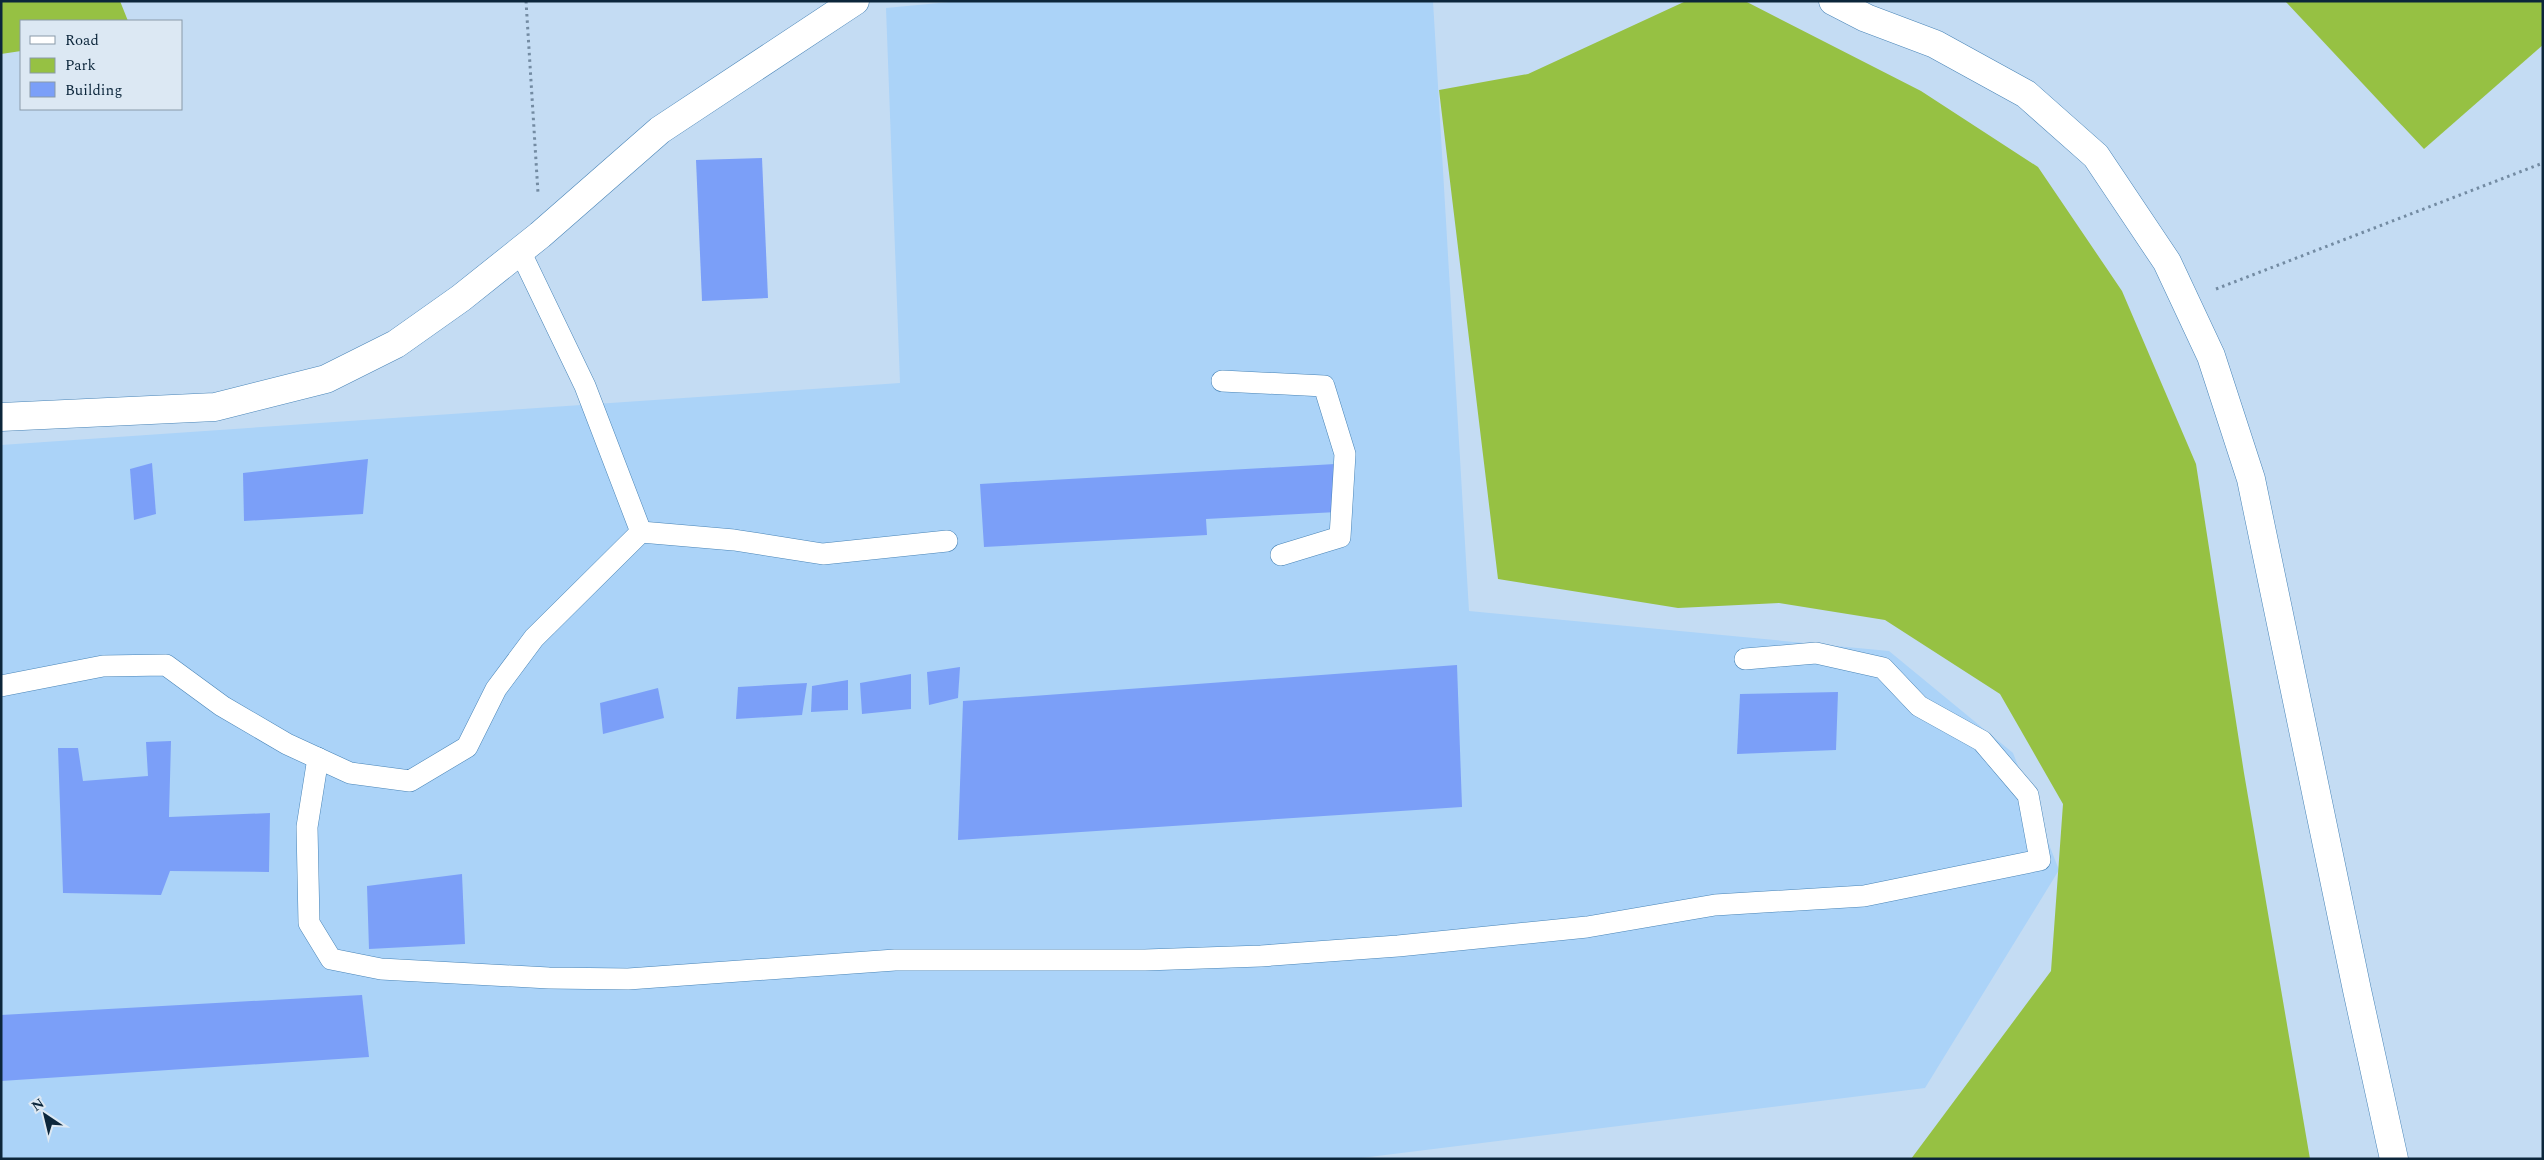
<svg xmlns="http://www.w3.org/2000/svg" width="2544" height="1160" font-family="Spectral,serif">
<rect width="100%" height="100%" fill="#c4dcf3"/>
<!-- built -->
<path fill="#abd3f8" d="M960,1H1433L1469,611L1889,651L2013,753L2059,870L1925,1088L1353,1159H1V445L900,383L886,8Z"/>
<!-- green -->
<g fill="#96c143">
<path d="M1,1H120L128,21H21V51L1,54Z"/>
<path d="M1686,1H1745L1921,91L2038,167L2122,291L2196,464L2244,773L2310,1159H1911L2051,971L2063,804L2000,694L1885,620L1779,603L1678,608L1498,579L1439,90L1528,74Z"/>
<path d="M2285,1H2543V45L2424,149Z"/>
</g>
<!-- building -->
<g fill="#7b9ff8">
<path d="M762,158L768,298L702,301L696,160Z"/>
<path d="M368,459L363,514L244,521L243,473Z"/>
<path d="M152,463L156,514L134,520L130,469Z"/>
<path d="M1335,464L1337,512L1206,519L1207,535L984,547L980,484Z"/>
<path d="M1457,665L1462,807L958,840L963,701Z"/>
<path d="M960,667L958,698L929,705L927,672Z"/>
<path d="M911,674V709L862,714L860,683Z"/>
<path d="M848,680V710L811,712L812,686Z"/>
<path d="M807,683L802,715L736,719L738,687Z"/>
<path d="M658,688L664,718L603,734L600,703Z"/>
<path d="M1838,692L1836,750L1737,754L1740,694Z"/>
<path d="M171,741L169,817L270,813L269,872L170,871L161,895L63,893L58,748H78L83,781L148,776L146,742Z"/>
<path d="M462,874L465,944L369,949L367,886Z"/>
<path d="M362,995L369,1057L1,1081V1015Z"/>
</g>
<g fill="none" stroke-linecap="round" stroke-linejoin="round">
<defs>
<g id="service">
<path d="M1222,381L1324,386L1345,454L1340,537L1281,555"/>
<path d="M641,532L734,540L823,554L947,541"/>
<path d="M1,686L103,666L166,665L222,706L287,744L350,773L410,781L467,747L496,689L534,638L641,532L585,386L520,251"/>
<path d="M318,758L307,827L309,923L331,959L381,969L549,978L628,979L895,960H1145L1261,956L1398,946L1587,927L1715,905L1864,896L2040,860L2028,795L1982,741L1919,706L1883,668L1816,653L1745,659"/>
</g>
<g id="secondary">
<path d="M1833,1L1866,18L1935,44L2026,94L2096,156L2167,262L2211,356L2251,479L2357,990L2394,1159"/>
<path d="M1,417L215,407L326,379L396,344L461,298L540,235L660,130L855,1"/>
</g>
</defs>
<!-- service casing -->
<use href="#service" stroke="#4884b7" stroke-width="22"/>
<!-- secondary casing -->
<use href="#secondary" stroke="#4884b7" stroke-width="29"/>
<!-- path -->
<g stroke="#738ba2" stroke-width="3" stroke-dasharray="2.5 4" stroke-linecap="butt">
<path d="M526,1L538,193"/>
<path d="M2216,289L2543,163"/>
</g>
<!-- service -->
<use href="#service" stroke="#fff" stroke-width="21"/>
<!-- secondary -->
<use href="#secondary" stroke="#fff" stroke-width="28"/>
</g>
<!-- border -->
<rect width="2544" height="1160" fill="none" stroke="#0c263b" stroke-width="5"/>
<!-- legend -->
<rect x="20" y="20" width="162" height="90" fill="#dce8f3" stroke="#899aa9"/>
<rect x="30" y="36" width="25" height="8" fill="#ffffff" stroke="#899aa9"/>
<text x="65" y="45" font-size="15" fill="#0c263b">Road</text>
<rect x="30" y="58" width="25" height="15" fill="#96c143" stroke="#899aa9"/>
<text x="65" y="70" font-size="15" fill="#0c263b">Park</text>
<rect x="30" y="82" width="25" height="15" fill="#7b9ff8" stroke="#899aa9"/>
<text x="65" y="95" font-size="15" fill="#0c263b">Building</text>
<!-- north arrow -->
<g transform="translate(45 1115) rotate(325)" stroke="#dce8f3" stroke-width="4" paint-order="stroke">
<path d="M0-4L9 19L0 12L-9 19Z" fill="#0c263b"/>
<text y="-8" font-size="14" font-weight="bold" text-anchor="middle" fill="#0c263b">N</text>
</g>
</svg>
